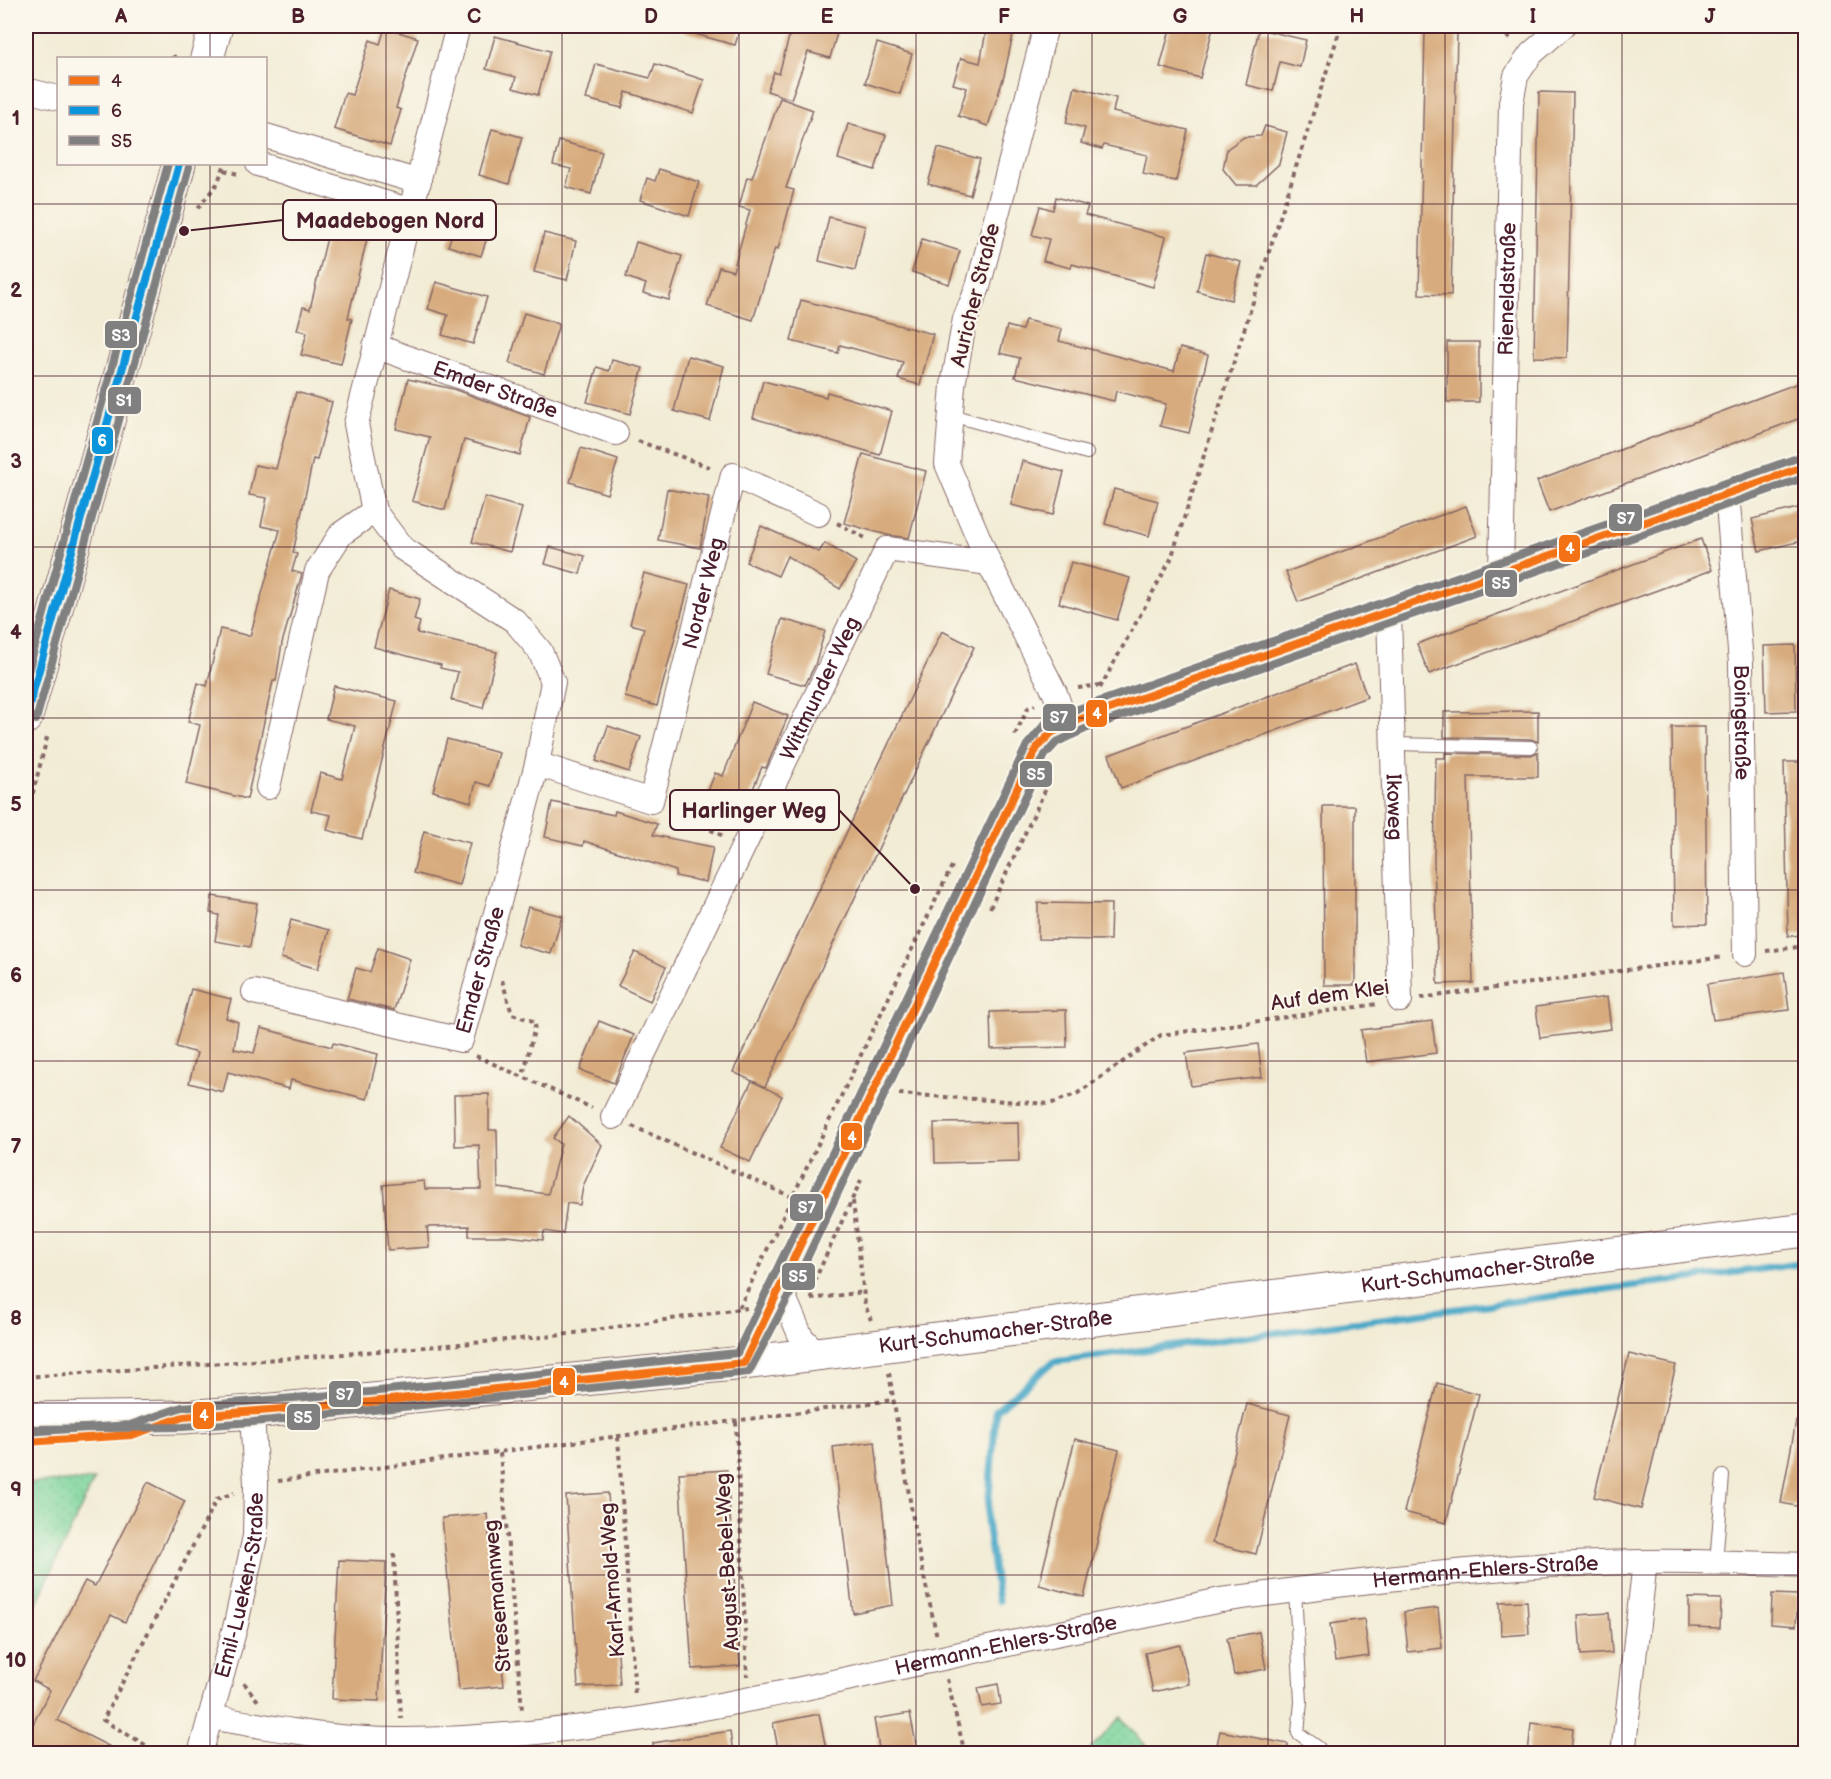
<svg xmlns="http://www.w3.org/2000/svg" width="1831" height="1779" font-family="'Balsamiq Sans',sans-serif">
<defs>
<pattern id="grass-dots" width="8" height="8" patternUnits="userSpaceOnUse" patternTransform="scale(1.5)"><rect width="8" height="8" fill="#7ad39a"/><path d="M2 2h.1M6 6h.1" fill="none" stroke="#6bb585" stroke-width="1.8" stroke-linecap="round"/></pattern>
</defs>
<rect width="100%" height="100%" fill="#fbf7ec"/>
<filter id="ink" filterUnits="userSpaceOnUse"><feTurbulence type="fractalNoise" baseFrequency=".0167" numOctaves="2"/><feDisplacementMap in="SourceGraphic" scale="12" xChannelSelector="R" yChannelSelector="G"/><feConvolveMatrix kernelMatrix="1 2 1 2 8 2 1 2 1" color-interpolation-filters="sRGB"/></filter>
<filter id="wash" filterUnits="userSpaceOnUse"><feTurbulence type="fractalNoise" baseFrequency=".008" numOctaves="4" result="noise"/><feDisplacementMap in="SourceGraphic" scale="24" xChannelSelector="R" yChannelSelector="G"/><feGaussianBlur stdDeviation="1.35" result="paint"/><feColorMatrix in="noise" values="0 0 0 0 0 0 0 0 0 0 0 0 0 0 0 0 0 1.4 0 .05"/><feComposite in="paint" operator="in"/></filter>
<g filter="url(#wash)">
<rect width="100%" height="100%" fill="#f2ecd5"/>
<!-- grass -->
<g fill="url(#grass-dots)" stroke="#627962" stroke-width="1.5">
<path d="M94,1480L26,1626V1483Z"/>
<path d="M1121,1717L1152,1753H1087Z"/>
</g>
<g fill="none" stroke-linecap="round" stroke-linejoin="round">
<!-- stream -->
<path stroke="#48a8c7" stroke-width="7" d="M998,1601L987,1521L996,1410L1053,1362L1806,1263"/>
</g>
<g id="blocks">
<!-- building -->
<g fill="#d7ab7d">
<path d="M685,26H741L735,45L684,31Z"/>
<path d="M792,26H839L830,58L808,52L791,99L767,91L774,72L779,74Z"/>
<path d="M987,26H1015L1004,76L988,126L958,116L967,88L953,84L961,58L980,63Z"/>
<path d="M1171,26L1213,28L1200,78L1160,67Z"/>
<path d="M385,28L418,38L396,108L401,110L390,146L334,129L345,93L352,95L370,40L380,44Z"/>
<path d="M1259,29L1306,40L1300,67L1280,62L1273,91L1246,85Z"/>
<path d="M1425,31L1457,32L1451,295L1419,294Z"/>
<path d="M495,36L550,51L538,95L513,88L516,77L486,69Z"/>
<path d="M877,43L912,54L900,94L865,83Z"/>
<path d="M596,64L650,78L655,64L704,80L693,113L626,92L622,108L586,99Z"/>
<path d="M1075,87L1116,98L1113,112L1188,130L1176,181L1143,174L1147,155L1104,145L1102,149L1081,143L1085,128L1066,123Z"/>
<path d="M1539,92L1573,93L1567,358L1534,357Z"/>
<path d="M780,98L813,110L786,188L794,190L778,249L775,248L753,320L707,306L719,267L733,271L750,210L739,207L747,177L752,178Z"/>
<path d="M848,124L886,135L875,170L838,159Z"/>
<path d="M1265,126L1287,132L1279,164L1256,185H1236L1223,169L1227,149L1244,137L1261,136Z"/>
<path d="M492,129L522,137L509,184L479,175Z"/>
<path d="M559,141L602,152L591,194L566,187L571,169L553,165Z"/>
<path d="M938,148L980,159L970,195L928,184Z"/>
<path d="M659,169L699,182L689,216L640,200L647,178L655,181Z"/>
<path d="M1056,197L1088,206L1085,215L1166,237L1153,287L1072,264L1071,268L1043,261L1049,239L1032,235L1040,206L1053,210Z"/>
<path d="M460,211L492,222L481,256L448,246Z"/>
<path d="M829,217L865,226L855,270L819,261Z"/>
<path d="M329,229L367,239L348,318L352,319L341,364L301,355L307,332L297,330L303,307L310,309Z"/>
<path d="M544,233L576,241L567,280L534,272Z"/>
<path d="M922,239L960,251L949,284L912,272Z"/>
<path d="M636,242L682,256L669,300L643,293L646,284L626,277Z"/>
<path d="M1206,253L1241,262L1231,300L1197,291Z"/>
<path d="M436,282L487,297L473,344L442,335L448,315L428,309Z"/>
<path d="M801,300L933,334L920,385L898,379L903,362L840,345L838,353L791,341Z"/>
<path d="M524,313L559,324L544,374L509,363Z"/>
<path d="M1025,320L1062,329L1059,341L1174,371L1180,348L1208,355L1189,433L1160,426L1166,404L1116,391L1114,401L1015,377L1020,358L1000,353L1007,326L1022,330Z"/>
<rect x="1447" y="342" width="32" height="60"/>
<path d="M688,356L724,366L710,421L674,411Z"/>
<path d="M612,360L643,368L630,414L587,402L597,367L609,371Z"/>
<path d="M408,379L453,389L530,417L520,455L464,440L445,510L412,501L430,437L396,429Z"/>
<path d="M1806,380V416L1549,512L1537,481Z"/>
<path d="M763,381L826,397L827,392L892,411L880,455L753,418Z"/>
<path d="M296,392L332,402L317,460L313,459L293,553L297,554L292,571L302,574L282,643L276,681H273L247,799L186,784L200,725L188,722L198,683L207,686L220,629L250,636L280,530L261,526L267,498L249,495L255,465L276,469Z"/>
<path d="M581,448L618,460L607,494L570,482Z"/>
<path d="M863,454L926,471L909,538L887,535L844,523Z"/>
<path d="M1022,461L1064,472L1053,515L1011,505Z"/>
<path d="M667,489L709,497L700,548L658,540Z"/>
<path d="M1114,489L1158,501L1149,536L1105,524Z"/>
<path d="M485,497L522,508L510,552L472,542Z"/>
<path d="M1466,506L1477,536L1298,602L1286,572Z"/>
<path d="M1806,506V540L1759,551L1752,519Z"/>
<path d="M761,526L819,552L825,543L856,562L840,589L787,556L778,576L746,562Z"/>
<path d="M1701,539L1712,570L1429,674L1417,644Z"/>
<path d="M550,547L585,556L580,574L545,564Z"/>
<path d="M1071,562L1130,578L1117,620L1059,603Z"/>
<path d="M644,573L689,585L657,706L625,697L644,628L630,624Z"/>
<path d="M389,590L420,599L414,620L420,622L417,633L497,652L483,708L451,700L458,672L440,668L441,665L374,647Z"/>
<path d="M782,619L825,631L815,665L805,685L766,674Z"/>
<path d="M942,631L974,647L765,1087L733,1072Z"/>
<path d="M1795,645L1796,711L1766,712L1764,646Z"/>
<path d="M1355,664L1367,697L1121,788L1109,755Z"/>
<path d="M334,686L397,701L362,839L327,830L331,815L311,811L320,773L342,779L355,726L326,719Z"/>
<path d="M752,702L788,716L766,768L762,767L739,823L701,809L715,773L723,776Z"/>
<path d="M1538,711V742L1531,739L1444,737V712Z"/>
<path d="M608,726L641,737L629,772L596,761Z"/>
<path d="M1672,727H1705L1707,924L1674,925Z"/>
<path d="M447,739L499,753L490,786L476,782L471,802L433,791Z"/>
<path d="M1538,752V777H1468L1473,983L1438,984L1434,863L1436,758H1445V753L1531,755Z"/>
<path d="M1784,762H1806V935L1788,936Z"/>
<path d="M552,802L614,815L615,811L657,824L653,835L713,847L706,882L675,876L676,871L584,841L583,846L545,837Z"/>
<path d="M1323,806H1355V985H1324Z"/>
<path d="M424,831L470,843L459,885L413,873Z"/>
<path d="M212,896L257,903L250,947L215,941L219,915L210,913Z"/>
<path d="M1038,903L1111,904L1110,940L1038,939Z"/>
<path d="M528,907L562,916L551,954L517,945Z"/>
<path d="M291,920L329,930L318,969L281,958Z"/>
<path d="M378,948L410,959L394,1010L347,999L356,968L370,972Z"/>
<path d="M635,952L666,967L650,1001L618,986Z"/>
<path d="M1784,972L1789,1010L1713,1020L1707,984Z"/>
<path d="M191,989L231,999L226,1018L238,1022L234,1049L254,1053L261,1028L332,1047L333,1043L378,1054L367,1099L291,1080L289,1089L228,1072L223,1092L189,1083L197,1053L176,1047Z"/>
<path d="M1607,997L1611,1029L1540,1038L1536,1007Z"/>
<path d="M1066,1010L1067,1047L991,1049L990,1012Z"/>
<path d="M599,1021L634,1035L614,1083L580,1070Z"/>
<path d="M1432,1021L1436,1053L1366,1062L1361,1030Z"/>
<path d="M1258,1044L1262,1077L1191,1086L1186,1053Z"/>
<path d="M752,1081L782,1096L750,1162L720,1148Z"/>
<path d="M489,1094V1130H497L498,1188L548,1194L561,1144L553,1138L569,1116L602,1145L583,1186L580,1205L567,1203L563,1234L544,1231L543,1240L506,1236H469V1226L427,1227L429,1247L388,1250L383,1185L424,1181L425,1189H481L479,1145L455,1146L454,1095Z"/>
<path d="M1018,1122L1019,1161L935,1163L934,1123Z"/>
<path d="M1629,1354L1676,1365L1641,1509L1594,1497Z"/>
<path d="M1437,1383L1479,1394L1446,1523L1404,1512Z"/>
<path d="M1247,1404L1290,1415L1256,1554L1212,1543Z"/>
<path d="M1796,1421L1806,1422V1508L1781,1503Z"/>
<path d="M1075,1439L1119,1450L1084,1597L1039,1585Z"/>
<path d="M875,1442L893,1605L853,1613L833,1447Z"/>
<path d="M727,1470L740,1666L692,1669L679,1473Z"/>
<path d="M148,1482L185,1501L125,1622L111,1615L57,1720L124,1754H26V1738L50,1690L33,1681L85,1581L95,1586Z"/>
<path d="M608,1493L620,1685L578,1687L566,1496Z"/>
<path d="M487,1514L504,1686L459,1690L442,1518Z"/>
<path d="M339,1560L386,1562L379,1701L332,1699Z"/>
<path d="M1772,1594L1798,1595L1796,1626L1771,1624Z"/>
<path d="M1689,1598L1721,1599L1720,1628L1689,1627Z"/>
<path d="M1527,1601L1529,1634L1501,1636L1500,1602Z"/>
<path d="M1438,1608L1442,1648L1408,1652L1404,1612Z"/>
<path d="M1609,1613L1612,1653L1581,1655L1578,1615Z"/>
<path d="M1364,1619L1369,1656L1335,1661L1330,1624Z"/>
<path d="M1259,1632L1266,1669L1234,1675L1227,1638Z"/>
<path d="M1180,1645L1189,1684L1153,1692L1145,1653Z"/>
<path d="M998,1684L1001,1704L982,1707L978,1688Z"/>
<path d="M910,1713L918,1754H880L874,1719Z"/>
<path d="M819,1714L827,1754H779L773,1723Z"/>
<path d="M1531,1723L1573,1728L1571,1754H1528Z"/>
<path d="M730,1731L733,1754H653V1743Z"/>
<path d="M1220,1731L1288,1744L1287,1754H1215Z"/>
</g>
</g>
</g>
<g filter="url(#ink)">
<use href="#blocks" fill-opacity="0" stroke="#856766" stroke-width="1.5"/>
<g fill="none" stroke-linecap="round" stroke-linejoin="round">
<defs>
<g id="lane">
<path d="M951,415L1087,453"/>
<path d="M1392,744L1531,747"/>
<path d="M1716,1563L1723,1476"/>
<path d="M1295,1590L1301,1702L1298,1733L1319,1748"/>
</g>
<g id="street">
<path d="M1046,26L978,287L965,319L953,385L947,464L989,563L1055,693L1066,725"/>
<path d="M26,90L58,98"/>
<path d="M266,136L419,182"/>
<path d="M258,164L411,211"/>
<path id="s1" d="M375,346L616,433"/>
<path id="s2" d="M1727,492L1741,663L1745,954"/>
<path id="s3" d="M1501,573L1511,103L1516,76L1531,54L1563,26"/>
<path id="s4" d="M1389,613L1400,1000"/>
<path id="s5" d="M537,764L651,801L733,475L818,514"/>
<path d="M268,787L317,571L341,534L374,511"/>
<path id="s6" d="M254,992L461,1040L537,764L553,682L540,651L515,621L402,548L374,511L356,424L458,26"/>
<path id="s7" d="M613,1117L887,549L989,563"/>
<path d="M781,1290L801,1337L816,1353"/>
<path d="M744,1363L781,1290L1036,749L1051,733L1081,719L1806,466"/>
<path id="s8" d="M210,1717C273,1728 340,1741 404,1740C586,1738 762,1698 938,1659C1032,1638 1127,1620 1221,1600C1360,1581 1506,1563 1646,1562C1699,1561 1753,1564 1806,1565"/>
<path id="s9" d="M200,1754L236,1624L255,1536L256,1484L252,1412"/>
<path d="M1623,1754L1645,1562"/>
</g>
<g id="secondary">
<path d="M207,58L216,26"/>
<path d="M26,717L179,164"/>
<path id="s10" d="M26,1419L183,1417L252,1412L744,1363L1806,1230"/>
</g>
</defs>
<!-- lane casing -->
<use href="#lane" stroke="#856766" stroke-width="14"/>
<!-- street casing -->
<use href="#street" stroke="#856766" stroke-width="26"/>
<!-- secondary casing -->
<use href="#secondary" stroke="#856766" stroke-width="35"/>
<!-- path -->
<g stroke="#856766" stroke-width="4" stroke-dasharray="4.5 4.5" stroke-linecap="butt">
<path d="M1492,26L1513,41"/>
<path d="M172,58L180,54"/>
<path d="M224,170L238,174"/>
<path d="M198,208L217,184L225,164"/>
<path d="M638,441L712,468"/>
<path d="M837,523L867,539"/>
<path d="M1078,688L1101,685"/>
<path d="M1100,688L1171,559L1341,26"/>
<path d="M1015,735L1028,708L1035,705"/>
<path d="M670,810L723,836"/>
<path d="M26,820L48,734"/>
<path d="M990,908L1048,784"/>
<path d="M1766,951L1806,946"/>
<path d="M502,980L512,1014L536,1022L523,1076"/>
<path d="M1421,998L1723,957"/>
<path d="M476,1056L592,1108"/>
<path d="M899,1094L1050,1104L1078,1093L1161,1035L1378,1004"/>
<path d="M632,1126L792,1197"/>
<path d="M853,1201L865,1305L871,1320"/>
<path d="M811,1299L864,1292"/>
<path d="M812,1299L813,1284L861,1180"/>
<path d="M739,1308L953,864"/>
<path d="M889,1373L918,1549L937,1637"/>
<path d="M26,1377L320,1356L554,1336L747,1308"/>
<path d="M736,1422L747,1676"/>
<path d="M618,1437L635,1697"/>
<path d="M500,1453L522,1710"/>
<path d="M278,1481L893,1400"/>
<path d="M394,1554L401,1719"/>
<path d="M947,1679L965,1754"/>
<path d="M244,1683L258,1701"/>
<path d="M161,1754L103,1720L217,1499L234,1493"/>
</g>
<!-- lane -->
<use href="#lane" stroke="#fff" stroke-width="12"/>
<!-- street -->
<use href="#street" stroke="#fff" stroke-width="24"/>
<!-- secondary -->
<use href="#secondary" stroke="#fff" stroke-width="33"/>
<defs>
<g id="bus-1">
<path d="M744,1363L1036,749L1051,733L1081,719L1806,466"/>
<path d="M26,1442L132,1435L183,1417L370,1402L744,1363"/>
</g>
<path id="bus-2" d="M26,717L179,164"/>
<path id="bus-3" d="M26,1429L183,1427L253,1422L749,1372L790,1294L1045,755L1057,742L1085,729L1806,477"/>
<path id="bus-4" d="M26,1432L130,1425L182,1407L369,1392L737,1353L1027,745L1045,724L1078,709L1803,456"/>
<path id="bus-5" d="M36,720L189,167"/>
<path id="bus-6" d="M26,679L168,164"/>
</defs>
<!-- bus-1 casing -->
<use href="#bus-1" stroke="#fbf7ec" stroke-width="12"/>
<!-- bus-2 casing -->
<use href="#bus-2" stroke="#fbf7ec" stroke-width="12"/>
<!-- bus-3 casing -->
<use href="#bus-3" stroke="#fbf7ec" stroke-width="12"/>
<!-- bus-4 casing -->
<use href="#bus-4" stroke="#fbf7ec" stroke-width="12"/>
<!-- bus-5 casing -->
<use href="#bus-5" stroke="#fbf7ec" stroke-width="12"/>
<!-- bus-6 casing -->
<use href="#bus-6" stroke="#fbf7ec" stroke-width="12"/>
<!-- bus-1 -->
<use href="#bus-1" stroke="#f47216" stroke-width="8"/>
<!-- bus-2 -->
<use href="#bus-2" stroke="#0994dc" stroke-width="8"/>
<!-- bus-3 -->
<use href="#bus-3" stroke="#808080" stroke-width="8"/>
<!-- bus-4 -->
<use href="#bus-4" stroke="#808080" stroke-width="8"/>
<!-- bus-5 -->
<use href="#bus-5" stroke="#808080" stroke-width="8"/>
<!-- bus-6 -->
<use href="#bus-6" stroke="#808080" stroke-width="8"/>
</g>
</g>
<!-- grid -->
<path fill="none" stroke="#4a1f2b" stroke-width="1.5" stroke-opacity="0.55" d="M210,26V58M386,26V1754M562,26V1754M739,26V1754M916,26V1754M1092,26V1754M1268,26V1754M1445,26V1754M1622,26V1754M210,164V1754M26,204H1806M26,376H1806M26,547H1806M26,718H1806M26,890H1806M26,1061H1806M26,1232H1806M26,1403H1806M26,1575H1806"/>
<g text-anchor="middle" stroke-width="4.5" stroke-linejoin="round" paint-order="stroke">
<!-- street labels -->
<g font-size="21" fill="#4a1f2b" stroke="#fbf7ec">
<text dy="7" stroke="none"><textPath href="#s3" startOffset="284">Rieneldstraße</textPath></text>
<text transform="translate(975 295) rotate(-76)" y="7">Auricher Straße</text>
<text dy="7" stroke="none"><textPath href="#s1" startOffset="128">Emder Straße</textPath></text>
<text dy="7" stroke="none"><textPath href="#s5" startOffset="334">Norder Weg</textPath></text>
<text dy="7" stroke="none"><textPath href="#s7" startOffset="476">Wittmunder Weg</textPath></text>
<text dy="7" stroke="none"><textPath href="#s2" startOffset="231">Boingstraße</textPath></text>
<text dy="7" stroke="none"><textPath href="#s4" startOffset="194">Ikoweg</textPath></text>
<text dy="7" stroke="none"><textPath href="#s6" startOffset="285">Emder Straße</textPath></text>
<text transform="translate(1330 995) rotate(-8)" y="7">Auf dem Klei</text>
<text dy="7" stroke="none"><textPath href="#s10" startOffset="1460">Kurt-Schumacher-Straße</textPath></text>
<text dy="7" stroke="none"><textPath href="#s10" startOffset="974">Kurt-Schumacher-Straße</textPath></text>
<text transform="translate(727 1562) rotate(-93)" y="7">August-Bebel-Weg</text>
<text dy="7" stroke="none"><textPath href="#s8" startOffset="1292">Hermann-Ehlers-Straße</textPath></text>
<text transform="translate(612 1580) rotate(-94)" y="7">Karl-Arnold-Weg</text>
<text dy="7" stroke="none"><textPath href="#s9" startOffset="174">Emil-Lueken-Straße</textPath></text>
<text transform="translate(497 1596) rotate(-95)" y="7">Stresemannweg</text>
<text dy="7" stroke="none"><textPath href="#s8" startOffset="806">Hermann-Ehlers-Straße</textPath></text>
</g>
</g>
<!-- callouts -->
<path fill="none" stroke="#4a1f2b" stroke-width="2" d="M184 231L283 220M915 889L839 810"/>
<g fill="#4a1f2b" stroke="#fbf7ec" stroke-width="2">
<circle cx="184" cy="231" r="6"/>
<circle cx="915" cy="889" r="6"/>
</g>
<g fill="#fbf7ec" stroke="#4a1f2b" stroke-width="2">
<rect x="283" y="200" width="213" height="40" rx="6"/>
<rect x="670" y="790" width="169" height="40" rx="6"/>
</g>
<g font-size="22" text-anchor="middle" font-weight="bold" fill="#4a1f2b">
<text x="390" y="228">Maadebogen Nord</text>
<text x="754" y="818">Harlinger Weg</text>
</g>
<g stroke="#fbf7ec" stroke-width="2">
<rect x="104" y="320" width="34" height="29" rx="6" fill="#808080"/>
<rect x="107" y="386" width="35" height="29" rx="6" fill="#808080"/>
<rect x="91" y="426" width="23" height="29" rx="6" fill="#0994dc"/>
<rect x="1608" y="503" width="35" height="29" rx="6" fill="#808080"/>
<rect x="1558" y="534" width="23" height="29" rx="6" fill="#f47216"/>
<rect x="1484" y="569" width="34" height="29" rx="6" fill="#808080"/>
<rect x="1085" y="699" width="23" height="29" rx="6" fill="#f47216"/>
<rect x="1042" y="703" width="35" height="29" rx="6" fill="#808080"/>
<rect x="1019" y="760" width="34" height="28" rx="6" fill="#808080"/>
<rect x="840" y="1122" width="23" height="29" rx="6" fill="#f47216"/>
<rect x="789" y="1193" width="35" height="29" rx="6" fill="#808080"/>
<rect x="781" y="1262" width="35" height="29" rx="6" fill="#808080"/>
<rect x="552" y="1367" width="24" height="29" rx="6" fill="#f47216"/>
<rect x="328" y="1380" width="34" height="28" rx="6" fill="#808080"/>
<rect x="192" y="1401" width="23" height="29" rx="6" fill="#f47216"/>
<rect x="286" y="1403" width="35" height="28" rx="6" fill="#808080"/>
</g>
<g font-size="16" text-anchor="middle" font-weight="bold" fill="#fff">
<text x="121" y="341">S3</text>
<text x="124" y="406">S1</text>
<text x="102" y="446">6</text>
<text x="1626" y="524">S7</text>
<text x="1570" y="554">4</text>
<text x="1501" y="589">S5</text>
<text x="1097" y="719">4</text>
<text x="1059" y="723">S7</text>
<text x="1036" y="780">S5</text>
<text x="852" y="1143">4</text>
<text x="807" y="1213">S7</text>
<text x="798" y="1282">S5</text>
<text x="564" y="1388">4</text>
<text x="345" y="1400">S7</text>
<text x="204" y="1421">4</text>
<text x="303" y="1423">S5</text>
</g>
<!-- margin -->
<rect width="1831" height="1779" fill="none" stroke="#fbf7ec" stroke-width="66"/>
<!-- legend -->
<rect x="57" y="57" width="210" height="108" fill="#fbf7ec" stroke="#b4a19f" stroke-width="1.5"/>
<rect x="69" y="76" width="30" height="9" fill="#f47216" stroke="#b4a19f" stroke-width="1.5"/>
<text x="111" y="87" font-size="18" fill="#4a1f2b">4</text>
<rect x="69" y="106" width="30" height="9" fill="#0994dc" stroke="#b4a19f" stroke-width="1.5"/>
<text x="111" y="117" font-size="18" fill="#4a1f2b">6</text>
<rect x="69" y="136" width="30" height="9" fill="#808080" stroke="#b4a19f" stroke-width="1.5"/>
<text x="111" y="147" font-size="18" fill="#4a1f2b">S5</text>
<rect x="33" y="33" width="1765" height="1713" fill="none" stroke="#4a1f2b" stroke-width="2"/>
<g font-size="20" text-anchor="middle" font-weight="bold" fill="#4a1f2b">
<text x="121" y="23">A</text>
<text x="298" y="23">B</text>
<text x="474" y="23">C</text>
<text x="651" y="23">D</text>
<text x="827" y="23">E</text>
<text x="1004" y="23">F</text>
<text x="1180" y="23">G</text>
<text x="1357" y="23">H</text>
<text x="1533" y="23">I</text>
<text x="1710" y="23">J</text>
<text x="16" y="125">1</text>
<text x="16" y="297">2</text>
<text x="16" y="468">3</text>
<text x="16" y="639">4</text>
<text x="16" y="811">5</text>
<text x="16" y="982">6</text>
<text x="16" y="1153">7</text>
<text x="16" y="1325">8</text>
<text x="16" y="1496">9</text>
<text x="16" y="1667">10</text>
</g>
</svg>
